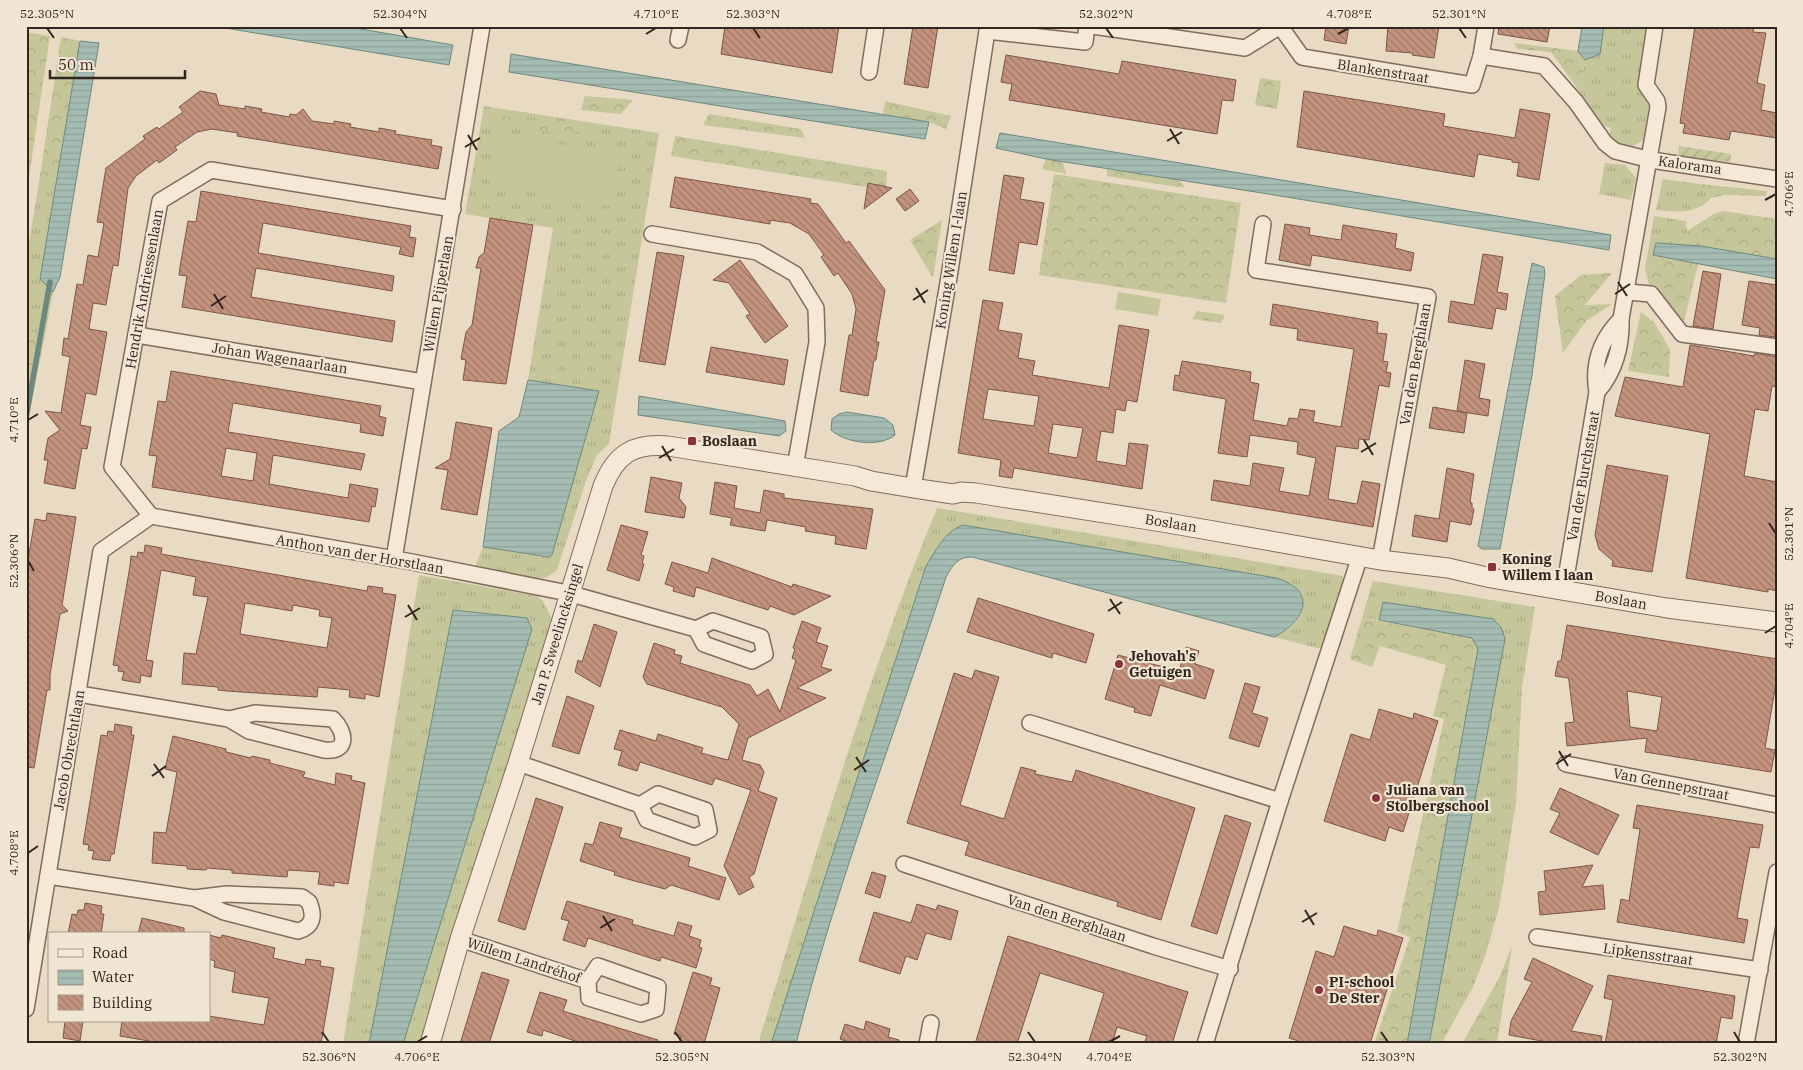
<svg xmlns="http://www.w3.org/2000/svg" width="1803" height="1070" font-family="'IBM Plex Serif',serif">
<defs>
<pattern id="grass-tufts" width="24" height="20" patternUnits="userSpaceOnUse" patternTransform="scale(1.25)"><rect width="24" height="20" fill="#c5c699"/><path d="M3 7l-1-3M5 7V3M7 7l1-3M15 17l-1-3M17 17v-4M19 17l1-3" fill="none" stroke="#aaaa83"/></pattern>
<pattern id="forest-crowns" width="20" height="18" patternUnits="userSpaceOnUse" patternTransform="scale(1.25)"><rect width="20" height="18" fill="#c5c699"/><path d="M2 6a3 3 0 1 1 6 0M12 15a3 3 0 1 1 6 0" fill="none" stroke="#aaaa83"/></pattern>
<pattern id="garden-furrows" width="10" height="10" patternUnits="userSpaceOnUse" patternTransform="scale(1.25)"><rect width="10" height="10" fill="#c5c699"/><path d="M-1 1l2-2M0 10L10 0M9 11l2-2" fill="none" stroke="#aaaa83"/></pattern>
<pattern id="water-rules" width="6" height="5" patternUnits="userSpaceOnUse" patternTransform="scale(1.25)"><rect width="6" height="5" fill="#a5bcb3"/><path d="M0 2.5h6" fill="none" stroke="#8ea19a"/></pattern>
<pattern id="building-back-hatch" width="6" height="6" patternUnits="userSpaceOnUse" patternTransform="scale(1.25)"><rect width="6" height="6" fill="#c3937e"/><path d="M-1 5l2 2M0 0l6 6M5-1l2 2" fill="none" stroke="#9f7867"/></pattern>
</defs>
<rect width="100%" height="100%" fill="#e9dac4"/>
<!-- grass -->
<g fill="url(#grass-tufts)">
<path d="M1604,26H1662L1643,140L1628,149L1608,139L1611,128L1602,125L1580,92L1585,60L1600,54Z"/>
<path d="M484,106L659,133L609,444L597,455L586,481L557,570L547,577L538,579L475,567L483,547L549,557L552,555L599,391L528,380L553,228L465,214Z"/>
<path d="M1605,163L1625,165L1636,178L1631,200L1599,194Z"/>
<path d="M1663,179L1699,184L1711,198C1696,215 1675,212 1656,210Z"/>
<path d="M56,183L40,279L53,292L44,340L26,328V259L38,189L44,193Z"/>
<path d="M1654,216L1686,221L1687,231L1699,232L1701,246L1656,244L1652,265L1645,269Z"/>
<path d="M937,508L1343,576V583L1322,648H1317L1274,637C1294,627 1307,616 1300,593L1275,578L963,525C945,531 936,550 926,566L771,1044H758C813,864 865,682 937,508Z"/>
<path d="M419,575L537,596L543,601L553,621L421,1044H403L532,629L527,618L453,610L369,1044H343Z"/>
<path d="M1373,581L1535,607L1522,687L1516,803L1499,908L1485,956L1473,987L1441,1044H1429L1505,639L1493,619L1383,602L1379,620L1362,618Z"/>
</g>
<!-- forest -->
<g fill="url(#forest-crowns)">
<path d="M26,32L50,36L26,197Z"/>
<path d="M61,37L80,41L56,183L44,194L38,189Z"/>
<path d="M1514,43L1578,51L1585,60L1580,92L1551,52L1518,49Z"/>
<path d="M1260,78L1281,81L1277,109L1255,105Z"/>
<path d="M585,96L633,100L621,114L581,110Z"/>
<path d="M885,101L951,116L946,129L929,122L883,114Z"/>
<path d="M709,114L801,129L805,138L703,125Z"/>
<path d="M497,115L564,125L583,131L563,135L496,122Z"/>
<path d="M675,136L887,171L886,190L671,156Z"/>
<path d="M1046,159L1063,162L1066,174L1042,169Z"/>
<path d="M1107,169L1179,180L1185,188L1107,176Z"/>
<path d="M1054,174L1241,203L1226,303L1039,275Z"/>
<path d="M1699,184L1767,191L1766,196L1725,195L1711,198Z"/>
<path d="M1723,211L1777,219V259L1701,246L1699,232L1687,231L1714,214Z"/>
<path d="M942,220L933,278L910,240Z"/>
<path d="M1653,255L1698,264L1684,321L1649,285L1645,269L1652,265Z"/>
<path d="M1612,273L1585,305L1612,304L1586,321L1563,353L1555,296L1581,275Z"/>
<path d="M1197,311L1225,315L1221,323L1192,319Z"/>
<path d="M1641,312L1654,322L1670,350L1669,377L1628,371Z"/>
<path d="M26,328L44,340L26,430Z"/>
<path d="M1362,618L1472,638L1478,649L1407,1044H1374L1410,937L1397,932L1444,719L1433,716L1446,665L1380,646L1372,667L1350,659Z"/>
<path d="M1512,946L1497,1044H1462L1499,978Z"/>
</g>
<!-- garden -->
<path fill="url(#garden-furrows)" d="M1679,146L1731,154L1730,162L1678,156Z"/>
<!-- pitch -->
<g fill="#c5c699">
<path d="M497,134L620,154L612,206L489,186Z"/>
<path d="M1118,292L1161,299L1158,316L1115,309Z"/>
</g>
<!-- water -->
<g fill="url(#water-rules)" stroke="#6d897f">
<path d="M213,26H344L453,45L449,65Z"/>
<path d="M1582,26H1604L1600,54L1585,60L1578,51Z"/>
<path d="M80,41L99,43L60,277L53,292L40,279Z"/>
<path d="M511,54L929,122L925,139L509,72Z"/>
<path d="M1000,133L1611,235L1609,250L1262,193L1046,159L996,148Z"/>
<path d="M1656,243L1701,246L1777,259V279L1653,255Z"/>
<path d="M1532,263L1544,267L1545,273L1532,375L1500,549H1482L1478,546Z"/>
<path d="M528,380L599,391L552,555L549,557L483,547L499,431L519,417Z"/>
<path d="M639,396L785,421L786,431L779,436L638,415Z"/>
<path d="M847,412L884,418L893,425L895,435C879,448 845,443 831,430L832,419L839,414Z"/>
<path d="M963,525L1276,578C1318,590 1306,621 1274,637L972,557C957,557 953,565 946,577C896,731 835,887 796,1044H771L926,566C936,550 945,531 963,525Z"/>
<path d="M1383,602L1493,619L1501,627L1505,639L1429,1044H1407L1478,649L1472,638L1379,620Z"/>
<path d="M453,610L527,618L532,629L403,1044H369Z"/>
</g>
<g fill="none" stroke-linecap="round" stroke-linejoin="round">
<!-- stream -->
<path stroke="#6d897f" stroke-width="5.5" d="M26,418L50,282"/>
</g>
<!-- building -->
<g fill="url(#building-back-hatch)" stroke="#7e5545" fill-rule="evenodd">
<path d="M725,26H839L832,73L721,54Z"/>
<path d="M913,26H938L928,88L904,84Z"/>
<path d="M1326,26H1349L1346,44L1324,40Z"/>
<path d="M1388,26H1439L1434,58L1412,55L1413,53L1386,51Z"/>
<path d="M1499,26H1550L1547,42L1498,34Z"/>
<path d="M1695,26H1754L1753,32L1766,33L1757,83L1765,85L1761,110L1777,113V138L1731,131L1729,140L1683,133L1685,124L1680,123Z"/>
<path d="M1006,55L1119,74L1122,61L1236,80L1233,101L1222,100L1217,134L1009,100L1012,84L1001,82Z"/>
<path d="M200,91L216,94L219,105L245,109V106L262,109L261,112L289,117L290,114L296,115L303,109L312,121L334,124V121L351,124L350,127L379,132V128L396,131L395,134L432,140L431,145L442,147L438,169L237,136L238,133L212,129L197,132L175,147L177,150L159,163L157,160L136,176L128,188L118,266L113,265L106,305L93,303L89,329L107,332L96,395L86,393L80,425L91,427L87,449L82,448L75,489L44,483L48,460H44L48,438L60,430L45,411L61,413L70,357L62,355L64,338L68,339L77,284L83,285L88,255L98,257L104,223L97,222L106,168L145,139L143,136L157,127L159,129L183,112L179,107Z"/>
<path d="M1304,91L1445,114L1443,126L1515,138L1520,109L1550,114L1539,180L1517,176L1519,163L1512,162V160L1478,154L1474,177L1297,147Z"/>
<path d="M1004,175L1024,178L1020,199L1044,203L1037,245L1019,242L1014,274L989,270Z"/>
<path d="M675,177L811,199L810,203L818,204L846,243L849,241L885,290L876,342H879L877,352L876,360H874L868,396L840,391L849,335H852L856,309L852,294L838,273L834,276L821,257L824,255L809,234L790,223L770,220V224L670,207Z"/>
<path d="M868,183L892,188L864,209Z"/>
<path d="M910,189L919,201L905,211L896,199Z"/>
<path d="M201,191L411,226L409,237L416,238L413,257L399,254L401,247L263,223L258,253L394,276L392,291L256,268L251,297L395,321L392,342L182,307L187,276L179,275L180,267L188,221L196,222Z"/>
<path d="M490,218L533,225L506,384L463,380L466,360L461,359L466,332L472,325L481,268H476L479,257L484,253Z"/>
<path d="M1285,224L1310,228L1309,235L1341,240L1343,225L1397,234L1395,248L1414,253L1411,271L1312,255L1310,266L1279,260Z"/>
<path d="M657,252L684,256L665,365L639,361Z"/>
<path d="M1483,254L1503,257L1497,292L1508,294L1506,310L1496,308L1492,329L1448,322L1451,301L1474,305Z"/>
<path d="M740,260L788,326L765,343L746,316L750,314L729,283L713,280Z"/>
<path d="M1703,271L1721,274L1713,329L1693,326Z"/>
<path d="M1749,281L1777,285L1775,337L1759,335L1760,328L1742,325Z"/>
<path d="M983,300L1003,303L998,330L1022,334L1018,358L1035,361L1032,375L1109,388L1119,325L1149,330L1137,402L1127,400L1125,411L1116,409L1113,433L1101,431L1096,461L1126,466L1129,443L1148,445L1142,489L1014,468L1012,478L999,476L1001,460L958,453ZM988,389L1039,396L1034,426L983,419ZM1053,424L1083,428L1077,458L1048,453Z"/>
<path d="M1273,304L1378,322L1377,333L1387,334L1383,361L1388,362L1386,372L1391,373L1389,387L1379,385L1369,440L1359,439L1358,449L1336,446L1328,499L1357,504L1362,481L1380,484L1373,527L1211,500L1214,480L1250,486L1253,463L1284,468L1279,491L1309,496L1316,458L1297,454L1298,442L1250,435L1247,457L1218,453L1226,399L1173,390L1175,375L1179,376L1182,361L1251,372L1250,382L1259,384L1253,420L1287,426L1289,418L1298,419L1300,409L1315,411L1313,422L1341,427L1354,349L1297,340L1298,329L1270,325Z"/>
<path d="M1690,345L1754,356L1755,353L1777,357V387L1772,386L1768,411L1755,409L1744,476L1777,482V591L1768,589V592L1686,578L1710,434L1615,416L1625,377L1683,387Z"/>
<path d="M711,347L788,360L784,385L706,372Z"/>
<path d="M1465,360L1485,364L1479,398L1490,400L1488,416L1457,411Z"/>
<path d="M171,371L381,406L379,416L386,418L383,436L360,432L361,424L233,403L228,432L365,454L361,470L273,455L269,484L348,498L350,484L378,489L375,507L372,506L369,522L152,487L157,456L149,455L157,408L158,401L166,402ZM226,448L257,453L253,481L221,476Z"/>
<path d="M1433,407L1467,413L1464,433L1429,428Z"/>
<path d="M456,422L492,428L477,515L441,509L448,470L435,468L450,459Z"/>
<path d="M1607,465L1668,476L1652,572L1612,566L1613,561L1599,549L1595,535Z"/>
<path d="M1447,468L1474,474L1470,502L1472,503V508L1474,509L1471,525L1450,521L1447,542L1412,536L1415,515L1439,519Z"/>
<path d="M651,477L682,483L679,498L686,507L684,518L645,512Z"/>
<path d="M715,482L737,486L734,508L760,513L764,490L784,494V498L873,509L866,549L835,544L836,536L805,531L806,527L767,520L765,531L730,525L732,518L710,514Z"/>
<path d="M47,513L76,517L62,605L68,611L60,614L50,675V690H47L34,768L26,767V642L29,625H26V571L35,519L46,521Z"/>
<path d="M621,525L648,532L641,555L644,556L642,564H644L639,581L607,570Z"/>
<path d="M145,545L162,548L161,554L367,591L368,586L383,588L382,593L396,595L379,697L365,694V699L349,697L350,690L318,687L317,697L227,691L218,690V687L182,684L184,653L196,654L208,597L193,595L196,577L161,570L146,660L153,661L151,677L141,675L140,683L122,680L124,672L118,671L119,666L113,665L130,566L131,556L137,557L138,552L144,553ZM245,603L292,611L293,605L320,610L319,616L332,618L327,648L240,634Z"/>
<path d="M712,558L792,587L793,584L831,596L794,615L770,606L768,610L696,587L694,597L673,591L674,587L665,584L672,562L708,573Z"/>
<path d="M978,598L1094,634L1086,663L1053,653L1052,658L967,632Z"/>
<path d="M802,621L821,628L816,642L828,646L821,667L832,670L797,688L826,698L748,738L742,760L760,765L764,772L758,791L777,798L754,874L749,877L754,887L739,895L724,866L751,790L715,778L712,785L640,762L637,771L618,765L622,751L614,749L620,730L656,741L658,734L703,748L701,753L728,760L739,724L722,707L647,684L643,677L654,643L675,650L674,654L682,656L680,663L750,685L757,696L768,689L780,712L796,660L792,658L795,649L793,648Z"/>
<path d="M594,624L617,632L600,687L575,672L578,660L582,662Z"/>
<path d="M1567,625L1777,659V677L1765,748L1775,750L1771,772L1645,752L1647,738L1567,746L1565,723L1574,722L1569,681L1568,678L1555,676L1558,661H1561ZM1627,691L1662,697L1657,731L1630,727Z"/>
<path d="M1186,647L1199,651L1195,664L1214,670L1205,699L1160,685L1151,716L1134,712L1135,708L1105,699L1118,655L1179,671Z"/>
<path d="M975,670L999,677L960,805L1004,819L1021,767L1036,771L1035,774L1072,782L1076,770L1195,808L1161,920L1117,906L1118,902L965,855L969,842L907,823L954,673L972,679Z"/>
<path d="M1245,683L1260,687L1252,713L1268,718L1259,747L1229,738Z"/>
<path d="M567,696L594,706L579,754L552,746Z"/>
<path d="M1379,709L1413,719L1414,713L1438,721L1403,832L1389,827L1385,841L1324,821L1351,734L1370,740Z"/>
<path d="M115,724L132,727L131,735H134L114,854H111L110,861L92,859L94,851L88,850L89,845L83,844L101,735L107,736L108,731L114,732Z"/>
<path d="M173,736L226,749V752L251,758L252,756L270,760V763L305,772L303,777L335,785L336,773L352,776L351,780L365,783L348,884L334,882V886L318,884L320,872L288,870L287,877L232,873V870L207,868L206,870L187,869V866L152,863L154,832L166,833L177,772L165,769Z"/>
<path d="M1560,788L1619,815L1598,855L1550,832L1560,813L1550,809Z"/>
<path d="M536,798L563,807L525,930L498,921Z"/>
<path d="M1637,805L1763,825L1759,848L1750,847L1741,895L1737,918L1748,920L1744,943L1617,922L1621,899L1629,901L1640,829L1633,828Z"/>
<path d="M1225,815L1251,823L1217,934L1191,926Z"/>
<path d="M600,822L622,828L619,837L690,858L688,866L726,878L719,900L671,885L665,889L631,880L614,875L615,872L580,861L585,843L593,845Z"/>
<path d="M1593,865L1582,887L1603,885L1605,909L1540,915L1538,892L1546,891L1544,871Z"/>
<path d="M872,872L886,876L880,898L865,893Z"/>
<path d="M567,901L633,920L632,924L674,936L678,922L692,926L689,936L701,940L699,947L702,948L696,968L661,957L660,961L588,938L585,947L563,940L569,921L561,919Z"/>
<path d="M85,903L102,906L101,914H104L101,934H68L72,914L77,915L78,910H84Z"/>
<path d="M917,904L936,910L938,905L958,911L951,940L926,933L917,960L906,956L900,974L859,961L874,912L911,923Z"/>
<path d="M142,918L184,928V934H138Z"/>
<path d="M1344,926L1377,936L1378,930L1403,938L1370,1044H1308L1289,1038L1316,951L1334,957Z"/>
<path d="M209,935L221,938L222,935L275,948L273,958L305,965L306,959L321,961L320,966L334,968L321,1044H166L120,1036L122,1021H209V1016L264,1025L269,998L232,992L235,972L214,967L215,961L209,959Z"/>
<path d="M1008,936L1188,992L1172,1044H1144L1147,1036L1117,1027L1112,1044L1089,1041L1104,993L1040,973L1017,1044H975Z"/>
<path d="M1533,958L1593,986L1571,1031L1602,1036L1601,1044H1558L1509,1035L1511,1021L1532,982L1524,979Z"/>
<path d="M482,972L509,980L489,1044H460Z"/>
<path d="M693,972L712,978L710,985L720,988L704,1044H679L681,1036L674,1034Z"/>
<path d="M1608,975L1735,996L1732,1019L1721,1017L1716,1044H1605L1613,1000L1604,998Z"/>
<path d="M540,992L567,1000L563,1011L658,1040L657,1044H574L575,1041L543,1030L542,1036L527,1032Z"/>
<path d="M65,1021H83L80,1041L63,1038Z"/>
<path d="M866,1021L890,1029L888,1037L899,1040L898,1044H854L840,1039L845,1024L864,1030Z"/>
</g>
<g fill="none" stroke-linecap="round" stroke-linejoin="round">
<defs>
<g id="minor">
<path d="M1093,26L1245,48L1280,26L1302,57L1472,85L1481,56L1486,26"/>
<path d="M987,31L1085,42L1087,26"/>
<path d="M678,40L681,26"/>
<path d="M1481,56L1544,66L1576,102L1605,143L1615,151L1651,160L1777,179"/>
<path d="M869,72L876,26"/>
<path d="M1263,224L1256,270L1428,297L1380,560"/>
<path d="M652,234L757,252L795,274L816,308L817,342L795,467"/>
<path d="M1627,292L1651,294L1682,334L1777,347"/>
<path d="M137,335L423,382"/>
<path d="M1597,392C1615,372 1622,345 1621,319L1658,107L1657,101L1646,85L1655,26"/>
<path d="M913,488L950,271L987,31"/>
<path d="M151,516L412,562L568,593L696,629L704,644L752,661L765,654L761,637L713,621L696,629"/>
<path d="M151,516L112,467L160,201L211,170L453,209"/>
<path d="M394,559L482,26"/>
<path d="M1564,590L1597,392C1592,363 1601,339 1621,319"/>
<path d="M79,694L229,719L255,713L333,719C346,732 349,753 324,750L249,731L229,719"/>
<path d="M1030,723L1280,801"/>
<path d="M518,763L640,805L647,820L695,837L709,830L705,810L658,794L640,805"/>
<path d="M1566,764L1777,805"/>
<path d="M904,864L1153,946L1230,969"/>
<path d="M48,876L194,898L227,894L302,897L309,902C315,916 313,927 298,931L224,912L194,898"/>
<path d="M1537,937L1760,970"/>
<path d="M460,939L588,981L589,998L641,1014L656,1009L658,987L598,966L588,981"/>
<path d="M26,1009L101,551L151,516"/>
<path d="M927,1044L931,1023"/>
<path d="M1205,1044L1280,801L1360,556"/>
<path d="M1746,1044L1777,872"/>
</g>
<path id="tertiary" d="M430,1044L460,939L518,763L603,486C616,454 633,443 668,446L855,476L871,481L913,488L953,494L961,492L976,493L1162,522L1380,560L1448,568L1491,578L1667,608L1777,622"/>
</defs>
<!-- minor casing -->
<use href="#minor" stroke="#816c5c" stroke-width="18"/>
<!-- tertiary casing -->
<use href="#tertiary" stroke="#816c5c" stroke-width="21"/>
<!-- minor -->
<use href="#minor" stroke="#f5e8d6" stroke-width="15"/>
<!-- tertiary -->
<use href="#tertiary" stroke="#f5e8d6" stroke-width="19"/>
</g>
<!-- ticks -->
<path fill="none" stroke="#33261f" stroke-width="2" d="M47,28L54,38M400,28L407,38M753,28L760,38M1106,28L1113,38M1459,28L1466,38M646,34L656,28M1338,34L1349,28M1170,129L1179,144M468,135L477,150M1167,141L1182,132M465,147L480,138M1765,200L1776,194M1618,282L1627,296M916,288L925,303M214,294L223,309M1615,294L1630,284M913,300L928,290M211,306L226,296M28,420L38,414M1364,440L1373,455M662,446L671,461M1361,452L1376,443M659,458L674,449M1769,523L1776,534M28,561L34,571M1110,599L1120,614M408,605L417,620M1108,611L1122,602M405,617L420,608M1765,633L1776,626M1559,751L1568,766M856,757L866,772M154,764L164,778M1556,764L1571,754M854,770L869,760M152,776L166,766M28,853L38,846M1305,910L1314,925M603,916L612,931M1302,922L1317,913M600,928L615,919M322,1032L329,1042M675,1032L682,1042M1028,1032L1035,1042M1381,1032L1388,1042M1734,1032L1740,1042M417,1042L427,1036M1109,1042L1120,1036"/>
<!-- markers -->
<g fill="#8a333d" stroke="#f1e5d3" stroke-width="2">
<rect x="687" y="436" width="10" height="10" rx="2.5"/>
<rect x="1487" y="562" width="10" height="10" rx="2.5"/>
<circle cx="1119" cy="664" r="5"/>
<circle cx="1376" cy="798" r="5"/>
<circle cx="1319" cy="990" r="5"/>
</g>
<g text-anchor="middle" stroke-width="4.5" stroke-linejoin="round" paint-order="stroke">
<!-- street labels -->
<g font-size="14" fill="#33261f" stroke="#f1e5d3">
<text transform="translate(1383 71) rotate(9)" y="5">Blankenstraat</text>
<text transform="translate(1690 165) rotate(8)" y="5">Kalorama</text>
<text transform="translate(951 260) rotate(-81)" y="5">Koning Willem I-laan</text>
<text transform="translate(144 289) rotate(-80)" y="5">Hendrik Andriessenlaan</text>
<text transform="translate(438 294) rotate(-80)" y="5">Willem Pijperlaan</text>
<text transform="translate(280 358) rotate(9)" y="5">Johan Wagenaarlaan</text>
<text transform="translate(1415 364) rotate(-80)" y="5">Van den Berghlaan</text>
<text transform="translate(1583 476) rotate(-80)" y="5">Van der Burchstraat</text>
<text transform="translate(1171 523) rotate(9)" y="5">Boslaan</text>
<text transform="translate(360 554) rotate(10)" y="5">Anthon van der Horstlaan</text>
<text transform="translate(1621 600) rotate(10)" y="5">Boslaan</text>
<text transform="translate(557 634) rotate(-73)" y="5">Jan P. Sweelincksingel</text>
<text transform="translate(69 750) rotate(-80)" y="5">Jacob Obrechtlaan</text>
<text transform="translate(1671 784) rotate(11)" y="5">Van Gennepstraat</text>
<text transform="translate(1067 918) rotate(18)" y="5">Van den Berghlaan</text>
<text transform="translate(1648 954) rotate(8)" y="5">Lipkensstraat</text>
<text transform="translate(524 960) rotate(18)" y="5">Willem Landréhof</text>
</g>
<!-- poi labels -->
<g font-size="14" font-weight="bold" fill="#33261f" stroke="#f1e5d3" text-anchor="start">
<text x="702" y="446">Boslaan</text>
<text x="1502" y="564">Koning<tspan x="1502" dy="16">Willem I laan</tspan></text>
<text x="1129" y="661">Jehovah's<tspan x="1129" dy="16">Getuigen</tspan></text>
<text x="1386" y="795">Juliana van<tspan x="1386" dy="16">Stolbergschool</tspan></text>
<text x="1329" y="987">PI-school<tspan x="1329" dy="16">De Ster</tspan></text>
</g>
</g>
<!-- border -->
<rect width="1803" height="1070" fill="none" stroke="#f1e5d3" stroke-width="55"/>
<!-- legend -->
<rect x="48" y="932" width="162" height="90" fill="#f1e5d3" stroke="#a5998b"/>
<rect x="58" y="949" width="25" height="8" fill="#f5e8d6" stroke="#a5998b"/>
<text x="92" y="958" font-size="15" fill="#33261f">Road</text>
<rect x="58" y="970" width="25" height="15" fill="url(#water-rules)" stroke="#a5998b"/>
<text x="92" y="982" font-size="15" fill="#33261f">Water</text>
<rect x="58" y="995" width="25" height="15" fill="url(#building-back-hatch)" stroke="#a5998b"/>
<text x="92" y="1008" font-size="15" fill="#33261f">Building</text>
<!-- scale -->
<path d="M50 70v8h135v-8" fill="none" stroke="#33261f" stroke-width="2.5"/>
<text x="58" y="70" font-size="15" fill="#33261f" stroke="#f1e5d3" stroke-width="4" paint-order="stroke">50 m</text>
<rect x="28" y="28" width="1748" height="1014" fill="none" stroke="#33261f" stroke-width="2"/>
<g font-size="12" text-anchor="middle" fill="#33261f">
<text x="47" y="18">52.305°N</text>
<text x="400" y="18">52.304°N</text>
<text x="656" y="18">4.710°E</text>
<text x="753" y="18">52.303°N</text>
<text x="1106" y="18">52.302°N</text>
<text x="1349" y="18">4.708°E</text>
<text x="1459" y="18">52.301°N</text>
<text transform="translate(1789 194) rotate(-90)" y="4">4.706°E</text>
<text transform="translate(14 420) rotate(-90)" y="4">4.710°E</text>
<text transform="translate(1789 534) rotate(-90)" y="4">52.301°N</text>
<text transform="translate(14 561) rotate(-90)" y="4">52.306°N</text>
<text transform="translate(1789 626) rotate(-90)" y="4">4.704°E</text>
<text transform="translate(14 853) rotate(-90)" y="4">4.708°E</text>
<text x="329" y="1061">52.306°N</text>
<text x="417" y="1061">4.706°E</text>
<text x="682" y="1061">52.305°N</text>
<text x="1035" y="1061">52.304°N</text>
<text x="1109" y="1061">4.704°E</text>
<text x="1388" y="1061">52.303°N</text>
<text x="1740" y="1061">52.302°N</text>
</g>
</svg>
